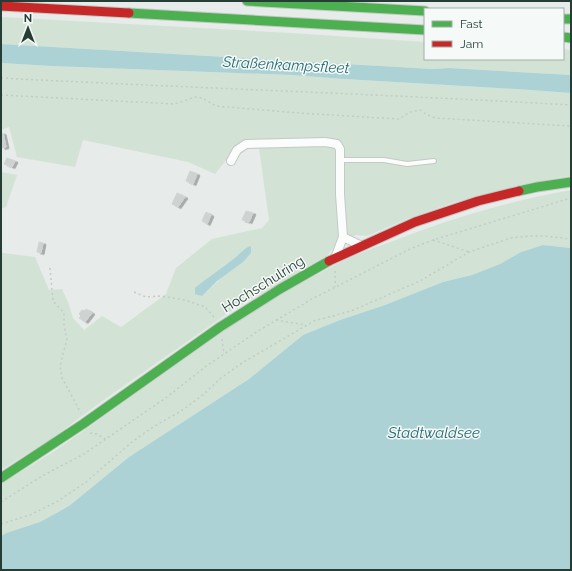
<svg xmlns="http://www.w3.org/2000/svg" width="572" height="571" font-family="Raleway,sans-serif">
<defs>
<filter id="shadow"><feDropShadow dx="3" dy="1.5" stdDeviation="0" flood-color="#0004"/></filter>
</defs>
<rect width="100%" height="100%" fill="#e7ebe9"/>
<!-- green -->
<g fill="#d2e3d6" fill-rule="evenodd">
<path d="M1,17L291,33L425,42V59H563V49L571,50V75L449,68L433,69L1,44Z"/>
<path d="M1,63L51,66L291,75L344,79L516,89L571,93V176L545,180L455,202L407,219L367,236L356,235L337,242L328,255L234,309L108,397L52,438L1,470V252L3,253L35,257L49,290L62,289L68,302L73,318L84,330L102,316L121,327L166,294L176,268L212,239L262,228L269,220L259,148L247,147L238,156L231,154L215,174L188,162L83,140L75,167L17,157L9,127L1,130ZM246,247L218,281L202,296L207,278L238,256Z"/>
<path d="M1,172L17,175L6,207L1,209Z"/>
<path d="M571,190V248L543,245L521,252L500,264L472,275L443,282L385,305L340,320L303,335L249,379L129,457L69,506L40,522L6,533L1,536V484C18,473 36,463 53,452C146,389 233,317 333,266C352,256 373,248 393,241C451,218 510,201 571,190Z"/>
</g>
<!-- water -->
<g fill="#acd2d5">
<path d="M1,44L433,69L449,68L571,75V93L516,89L344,79L291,75L51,66L1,63Z"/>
<path d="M543,245L571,248V570H1V536L6,533L40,522L69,506L129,457L249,379L303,335L340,320L385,305L443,282L472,275L500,264L521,252Z"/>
<path d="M251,246V253L243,262L217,281L202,296L195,294V288C208,277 222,268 236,257C241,253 244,248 251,246Z"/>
</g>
<!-- building -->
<g fill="#ced2d0" stroke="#d0d4d2" filter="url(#shadow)">
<path d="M1,133H3L6,147L2,148Z"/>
<path d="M7,158L15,161L12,167L4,164Z"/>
<path d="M190,171L197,174L193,184L186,181Z"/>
<path d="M177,193L185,197L178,207L172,204Z"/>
<path d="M246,211L253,213L249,222L242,220Z"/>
<path d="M206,212L211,215L207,224L202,221Z"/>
<path d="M39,242L43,243L41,253L37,252Z"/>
<path d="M86,309L92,313L85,322L79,318L81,316L79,314L82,310L85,311Z"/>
</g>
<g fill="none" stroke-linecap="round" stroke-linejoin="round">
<defs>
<path id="lane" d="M340,160H384L407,164L434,161"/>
<g id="street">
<path d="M231,161L237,150L246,144L325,142L337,144L340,149V194L343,237L335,258"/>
<path d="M343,237L362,246"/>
</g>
<g id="fast">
<path d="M247,1L425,11"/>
<path d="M129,13L425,30"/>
<path d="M563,19H571"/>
<path d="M563,37L571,38"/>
<path d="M519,191L537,187L571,182"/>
<path d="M1,478L83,424L220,327L280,289L329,261"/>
</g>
<g id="jam">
<path d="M1,6L129,13"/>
<path d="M329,261L415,222L478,201L519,191"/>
</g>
</defs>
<!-- lane casing -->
<use href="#lane" stroke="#c4c8c6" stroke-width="6"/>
<!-- street casing -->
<use href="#street" stroke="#c4c8c6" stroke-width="10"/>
<!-- fast casing -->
<use href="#fast" stroke="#c3c9c6" stroke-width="11"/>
<!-- jam casing -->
<use href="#jam" stroke="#c3c9c6" stroke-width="11"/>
<!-- path -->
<g stroke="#c3cac7" stroke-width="1.5" stroke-dasharray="2 3" stroke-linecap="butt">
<path d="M1,78C191,88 381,94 571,105"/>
<path d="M1,95L175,104L195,97L202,98L216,106L299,113L399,119L410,112L420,110L426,114L435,118L571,126"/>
<path d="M433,240L469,252"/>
<path d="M50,268L53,301L64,313V326L67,339L60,366L62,378L81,413"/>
<path d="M335,271V287"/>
<path d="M134,292L146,297L160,296L185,300L205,307L215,318"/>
<path d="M276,320L306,325"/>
<path d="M222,339L224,354"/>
<path d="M90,433L97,434L105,439"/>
<path d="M1,502L42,476L84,454L167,397L205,367L258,331L312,299L410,249L433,240L571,198"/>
<path d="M1,524L30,515L58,501L86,482L132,442L153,427L181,411L204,394L221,378L242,363L314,321L351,311L420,281L469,252L511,238L529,236H543L571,239"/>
</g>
<!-- lane -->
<use href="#lane" stroke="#fbfcfc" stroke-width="4"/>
<!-- street -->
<use href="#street" stroke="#fbfcfc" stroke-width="8"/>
<!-- fast -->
<use href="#fast" stroke="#4caf50" stroke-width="9"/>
<!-- jam -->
<use href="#jam" stroke="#c62828" stroke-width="9"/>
</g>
<g text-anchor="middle" stroke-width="3" stroke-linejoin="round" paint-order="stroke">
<!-- street labels -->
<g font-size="14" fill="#263d35" stroke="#f5f9f7">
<text transform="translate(263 284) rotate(-32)" y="5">Hochschulring</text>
</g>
<!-- water labels -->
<g font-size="15" font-style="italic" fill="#256c74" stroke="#f5f9f7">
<text transform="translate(286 65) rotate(3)" y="5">Straßenkampsfleet</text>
<text x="434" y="438">Stadtwaldsee</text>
</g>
</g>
<!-- border -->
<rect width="572" height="571" fill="none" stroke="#263d35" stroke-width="4"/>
<!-- legend -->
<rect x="424" y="8" width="140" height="52" fill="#f5f9f7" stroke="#a2aea9"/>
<rect x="432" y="21" width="20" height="6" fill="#4caf50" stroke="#a2aea9"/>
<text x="460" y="28" font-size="12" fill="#263d35">Fast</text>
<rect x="432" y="41" width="20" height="6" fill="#c62828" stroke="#a2aea9"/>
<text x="460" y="48" font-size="12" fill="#263d35">Jam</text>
<!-- north arrow -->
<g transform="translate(28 28)" stroke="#f5f9f7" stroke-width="3" paint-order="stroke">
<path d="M0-3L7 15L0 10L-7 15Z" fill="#263d35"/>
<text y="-6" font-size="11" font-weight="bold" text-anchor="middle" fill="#263d35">N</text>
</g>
</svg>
